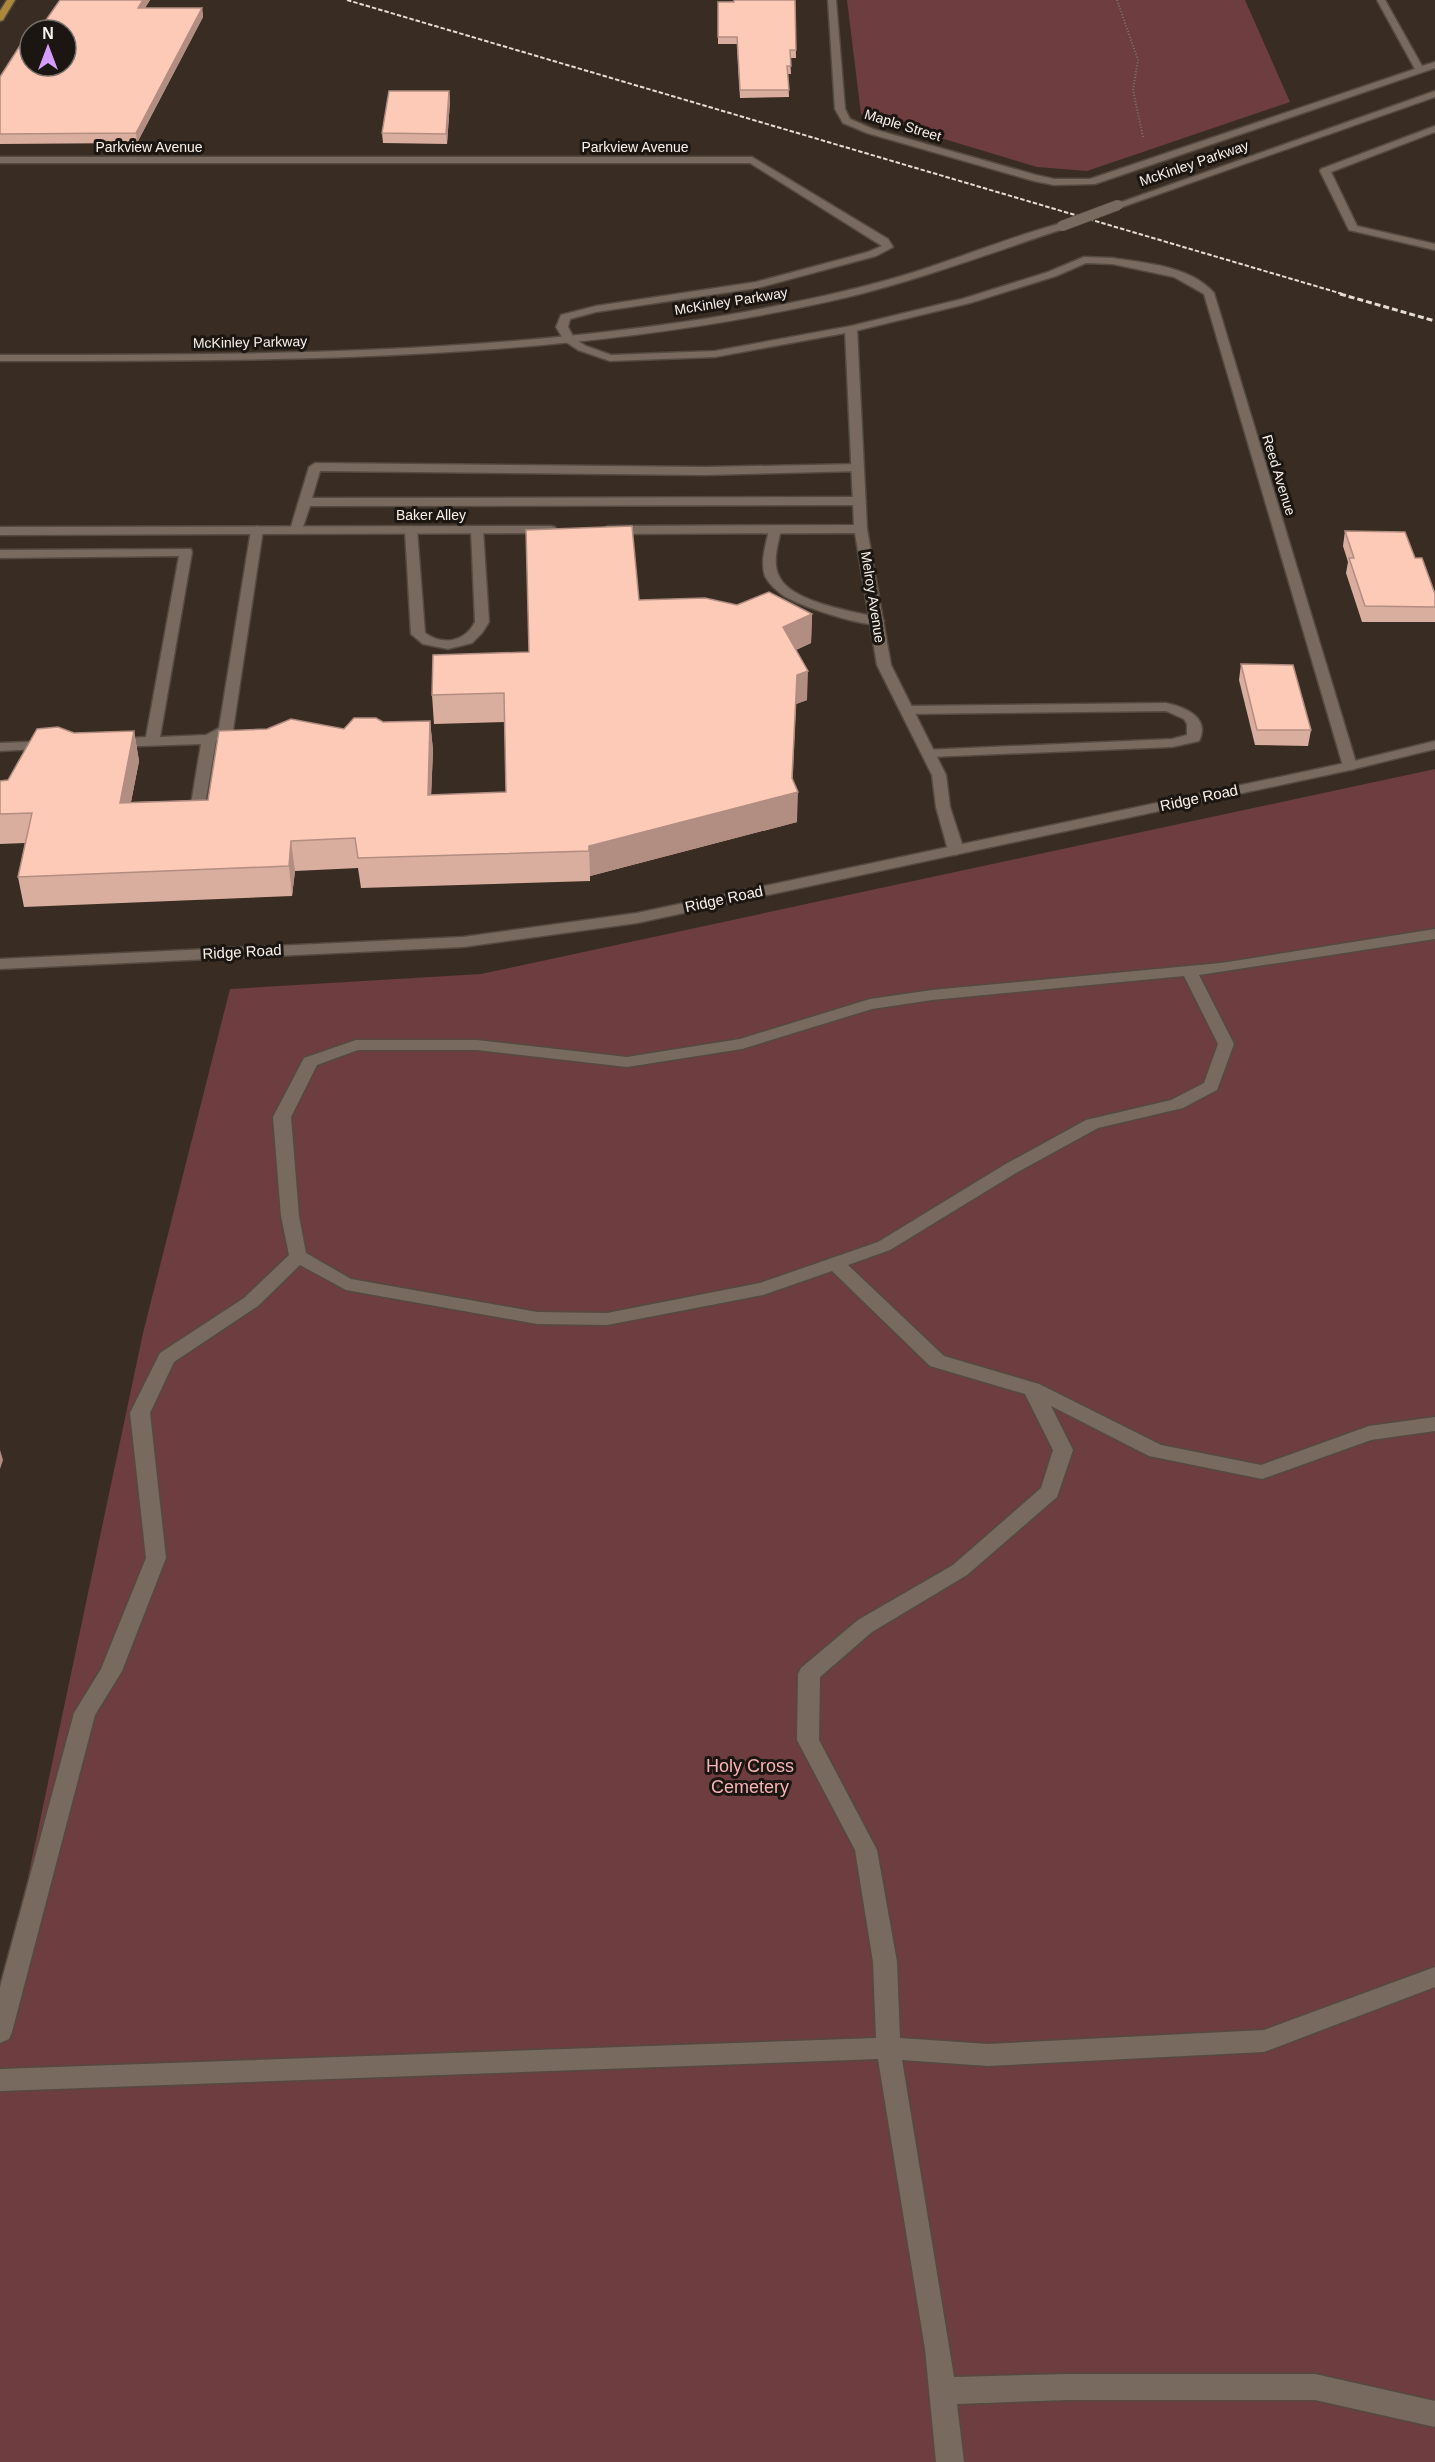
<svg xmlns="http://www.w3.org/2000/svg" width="1435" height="2462" font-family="Arial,sans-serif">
<rect width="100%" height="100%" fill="#392d23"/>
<!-- green -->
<g fill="#6d3d40">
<path d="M847,0H1245L1290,102L1087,171L1037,167L861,114Z"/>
<path d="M1435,769V2462H0V2010L143,1333L230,989L481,974Z"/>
</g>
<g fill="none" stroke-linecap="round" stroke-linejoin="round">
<defs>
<g id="lane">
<path d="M1084,257L1112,258L1117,261L1112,264L1086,263L1056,276L970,303L851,332L715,357L610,361L578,350L563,340L565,338H573L586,346L611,355L715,351L851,326L962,299L1048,272Z"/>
<path d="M315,463L705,467L858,464L864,468L862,471L705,475L320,471L312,498L860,497L866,501L860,505L310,506L302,530L300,533H292L290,530L309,467Z"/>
<path d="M257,526L263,530L233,730L216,741L203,816L196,820L189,816L201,744L113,747L106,743L113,739L146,737L179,556L0,558V550L191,549L192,552L160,737L206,735L219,728L251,530Z"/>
<path d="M411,526L417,530L425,633C443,646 465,642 475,622L471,530L477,526L483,530L489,622L482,633L472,643L448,649L423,644L411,634L405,530Z"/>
<path d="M775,526L781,530C778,544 772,563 779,576C791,603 856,612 882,618L884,621L882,624C865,628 800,606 784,596C777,591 769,584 765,576C760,562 766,544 769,530Z"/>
<path d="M1166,703C1184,707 1211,717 1199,741L1172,747L929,757L924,756L922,753L924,750L1172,739L1187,735V724L1184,719L1166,711L908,714L901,710L908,706Z"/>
<path d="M52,741L59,745L57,748L0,751V743Z"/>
</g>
<g id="street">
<path d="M828,0H836L845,109L850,119L873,129L1036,175L1054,179H1090L1415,69L1377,0H1385L1422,66L1435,62V68L1095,184L1054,185L1034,181L867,133L843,123L835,109Z"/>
<path d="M1435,126V132L1331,172L1357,226L1435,244V250L1349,230L1320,171L1321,169Z"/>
<path d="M0,157H752L888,239L893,247L876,256L757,288L596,312L570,319L568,327L575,340L569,343L565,342L556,327L561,315L596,306L756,282L868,252L882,246L750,163H0Z"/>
<path d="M1112,258C1145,263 1191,266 1214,293L1357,766L1355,769L1350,770L1343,766L1204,294L1174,277L1108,263V259Z"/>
<path d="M851,326L857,329L867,529L891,665L946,775L950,807L964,850L956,855L948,850L936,807L932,775L877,665L855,533L608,534L602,530L608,526L854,525L845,329Z"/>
<path d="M551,526L555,527L557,530L555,533L0,535V527Z"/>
<path d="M1435,929V939L1199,975L1234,1044L1217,1090L1183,1108L1098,1128L1016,1173L890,1250L848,1265L944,1356L1039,1384L1161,1445L1261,1465L1369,1426L1435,1417V1431L1371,1440L1262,1479L1149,1456L1051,1406L1073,1450L1057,1497L967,1575L872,1632L820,1677L819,1740L877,1850L897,1962L900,2038L988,2044L1264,2030L1435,1967V1987L1264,2052L988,2066L902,2060L954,2377L1067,2374H1315L1435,2401V2427L1315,2400H1067L957,2404L964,2462H936L925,2349L878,2059L0,2091V2069L876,2038L873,1962L855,1850L797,1740L798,1674L801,1668L858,1620L953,1565L1041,1488L1053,1450L1025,1394L930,1366L832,1271L763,1295L607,1325L537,1324L346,1290L300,1265L258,1306L174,1362L150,1413L166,1558L122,1671L95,1715L12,2032L9,2039L0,2043V1987L74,1713L101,1669L146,1558L130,1413L160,1353L244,1298L289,1255L281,1216L273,1117L304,1058L356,1040H477L627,1057L740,1039L870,999L932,990L1221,963ZM1184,976L1218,1044L1204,1083L1171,1100L1086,1120L1004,1165L878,1242L760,1283L607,1313L537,1312L351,1279L306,1253L299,1216L291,1117L317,1065L358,1050H477L627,1067L742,1049L872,1009L932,1000Z"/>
</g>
<g id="secondary">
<path d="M1435,91V97L1122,207L1113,205Z"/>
<path d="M1062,223L1067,226L1066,228C993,252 922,279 848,297C571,362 284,361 0,361V355C193,355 386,355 578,335C634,329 690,322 745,312C796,302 847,292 898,277C953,261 1006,238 1062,223Z"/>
<path d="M1435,741V749L1350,770L637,923L463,947L0,969V959L463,937L637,913L1350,762Z"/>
</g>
<path id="primary" d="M7,0H15L3,20L0,21V11Z"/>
</defs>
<!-- lane casing -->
<use href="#lane" stroke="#544a41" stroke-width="3"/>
<!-- street casing -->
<use href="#street" stroke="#544a41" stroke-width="3"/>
<!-- secondary casing -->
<use href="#secondary" stroke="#544a41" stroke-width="3"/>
<!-- primary casing -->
<use href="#primary" stroke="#544a41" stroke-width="3"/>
<!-- path -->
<path stroke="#7e736a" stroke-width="2" stroke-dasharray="1 2" stroke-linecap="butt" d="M1117,0L1138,60L1133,90L1143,137"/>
<!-- lane -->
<use href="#lane" fill="#786a5e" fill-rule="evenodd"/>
<!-- street -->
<use href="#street" fill="#786a5e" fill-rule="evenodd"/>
<!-- secondary -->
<use href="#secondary" fill="#786a5e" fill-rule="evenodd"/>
<!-- primary -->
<use href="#primary" fill="#ac883a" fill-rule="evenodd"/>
<!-- rail-far1 -->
<path stroke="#e4dcd5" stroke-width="2" stroke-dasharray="4.5 2" stroke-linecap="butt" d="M347,0L1346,295"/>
<!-- rail -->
<path stroke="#e4dcd5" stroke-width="3" stroke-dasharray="6 3" stroke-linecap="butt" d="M1340,294L1435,321"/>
<defs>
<path id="secondary-bridge" d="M1062,226L1118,205"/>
</defs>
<!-- secondary-bridge casing -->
<use href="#secondary-bridge" stroke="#544a41" stroke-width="11" stroke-linecap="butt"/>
<!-- secondary-bridge -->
<use href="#secondary-bridge" stroke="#786a5e" stroke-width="10"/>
</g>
<!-- wall -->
<g fill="#daae9e">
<path d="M60,0H150L145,8H202L203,17L137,143L0,144V77L29,44Z"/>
<path d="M795,0L796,58H790L791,74H788L789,97L740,98L737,44H718V2Z"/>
<path d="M449,91L450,101L447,144L383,143L382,133Z"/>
<path d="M1345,531L1415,558L1435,594V622H1362L1346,573L1348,562L1343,546Z"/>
<path d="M639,600L737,605L812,614L811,643L796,650L807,700L796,704L792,780L797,822L590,876V881L361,888L358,868L295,871L292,896L24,907L18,877L25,843L0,844V781L8,780L74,733L134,731L139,761L131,802L208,800L344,729L383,722L430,721L433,750L431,795L506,792L505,722L434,724L432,695L529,652Z"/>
<path d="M1241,664L1311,730L1308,746L1255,745L1239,680Z"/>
</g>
<!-- shaded-wall -->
<g fill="#b28d81">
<path d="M143,0H150L139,17L138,8Z"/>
<path d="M202,8L203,17L137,143L136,133Z"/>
<path d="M449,91L450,101L447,144L446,134Z"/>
<path d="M812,614L811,643L783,655V627Z"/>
<path d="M808,671L807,700L796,704L792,794L798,792L797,822L590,876L589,846L792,778L797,675Z"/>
<path d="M430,721L433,750L430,825L428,795Z"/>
<path d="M134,731L139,761L125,833L120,803Z"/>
<path d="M291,841L295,871L292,896L289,866Z"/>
<path d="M0,1450L3,1460L0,1469Z"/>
</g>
<!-- building -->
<g fill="#fecab8" stroke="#b28d81" stroke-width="1.5">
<path d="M60,0H143L138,8H202L136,133L0,134V77L21,44H29L30,43V66H66V30H39Z"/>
<path d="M734,0H795L796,50H790L791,66H787L789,90H740L737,37H718V2H734Z"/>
<path d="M389,91H449L446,134L382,133Z"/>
<path d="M632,526L639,600L705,598L737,605L769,592L812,614L783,627L808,671L797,675L792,778L798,792L589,846V851L358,858L355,838L291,841L289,866L18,877L32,813L0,814V781L8,780L37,729L58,727L74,733L134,731L120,803L208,800L219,731L267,729L291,719L344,729L354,718H376L383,722L430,721L428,795L506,792L504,693L432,695L433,655L529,652L526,530Z"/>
<path d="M1345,531L1405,532L1415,558H1422L1435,594V607L1365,606L1349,558H1354Z"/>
<path d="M1241,664L1293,665L1311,730H1257Z"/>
</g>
<g text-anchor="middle" stroke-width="6" stroke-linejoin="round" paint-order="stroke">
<!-- far-street labels -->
<g font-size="14" fill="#f9f1ea" stroke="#1c1612">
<text transform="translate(903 125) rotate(17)" y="5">Maple Street</text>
<text x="149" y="152">Parkview Avenue</text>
<text x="635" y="152">Parkview Avenue</text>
<text transform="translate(1194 163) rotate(-19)" y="5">McKinley Parkway</text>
<text transform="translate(731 301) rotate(-9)" y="5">McKinley Parkway</text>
<text transform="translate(250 342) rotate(-1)" y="5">McKinley Parkway</text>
<text transform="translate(1279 475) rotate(73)" y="5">Reed Avenue</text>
<text x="431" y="520">Baker Alley</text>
<text transform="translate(873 597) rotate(81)" y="5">Melroy Avenue</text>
</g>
<!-- street labels -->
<g font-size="15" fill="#f9f1ea" stroke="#1c1612">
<text transform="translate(1199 798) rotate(-12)" y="5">Ridge Road</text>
<text transform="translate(724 899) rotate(-12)" y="5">Ridge Road</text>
<text transform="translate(242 952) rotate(-3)" y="5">Ridge Road</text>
</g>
<!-- near-park labels -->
<g font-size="18" fill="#f9b3b5" stroke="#1c1612">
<text x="750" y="1772">Holy Cross<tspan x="750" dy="21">Cemetery</tspan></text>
</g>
</g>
<!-- north arrow -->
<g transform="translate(48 48)"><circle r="28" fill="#1c1612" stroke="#746e68" stroke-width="1.5"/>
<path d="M0-4.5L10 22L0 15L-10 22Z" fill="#d49cfc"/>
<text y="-9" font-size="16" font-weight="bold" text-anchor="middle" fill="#f9f1ea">N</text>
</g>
</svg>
